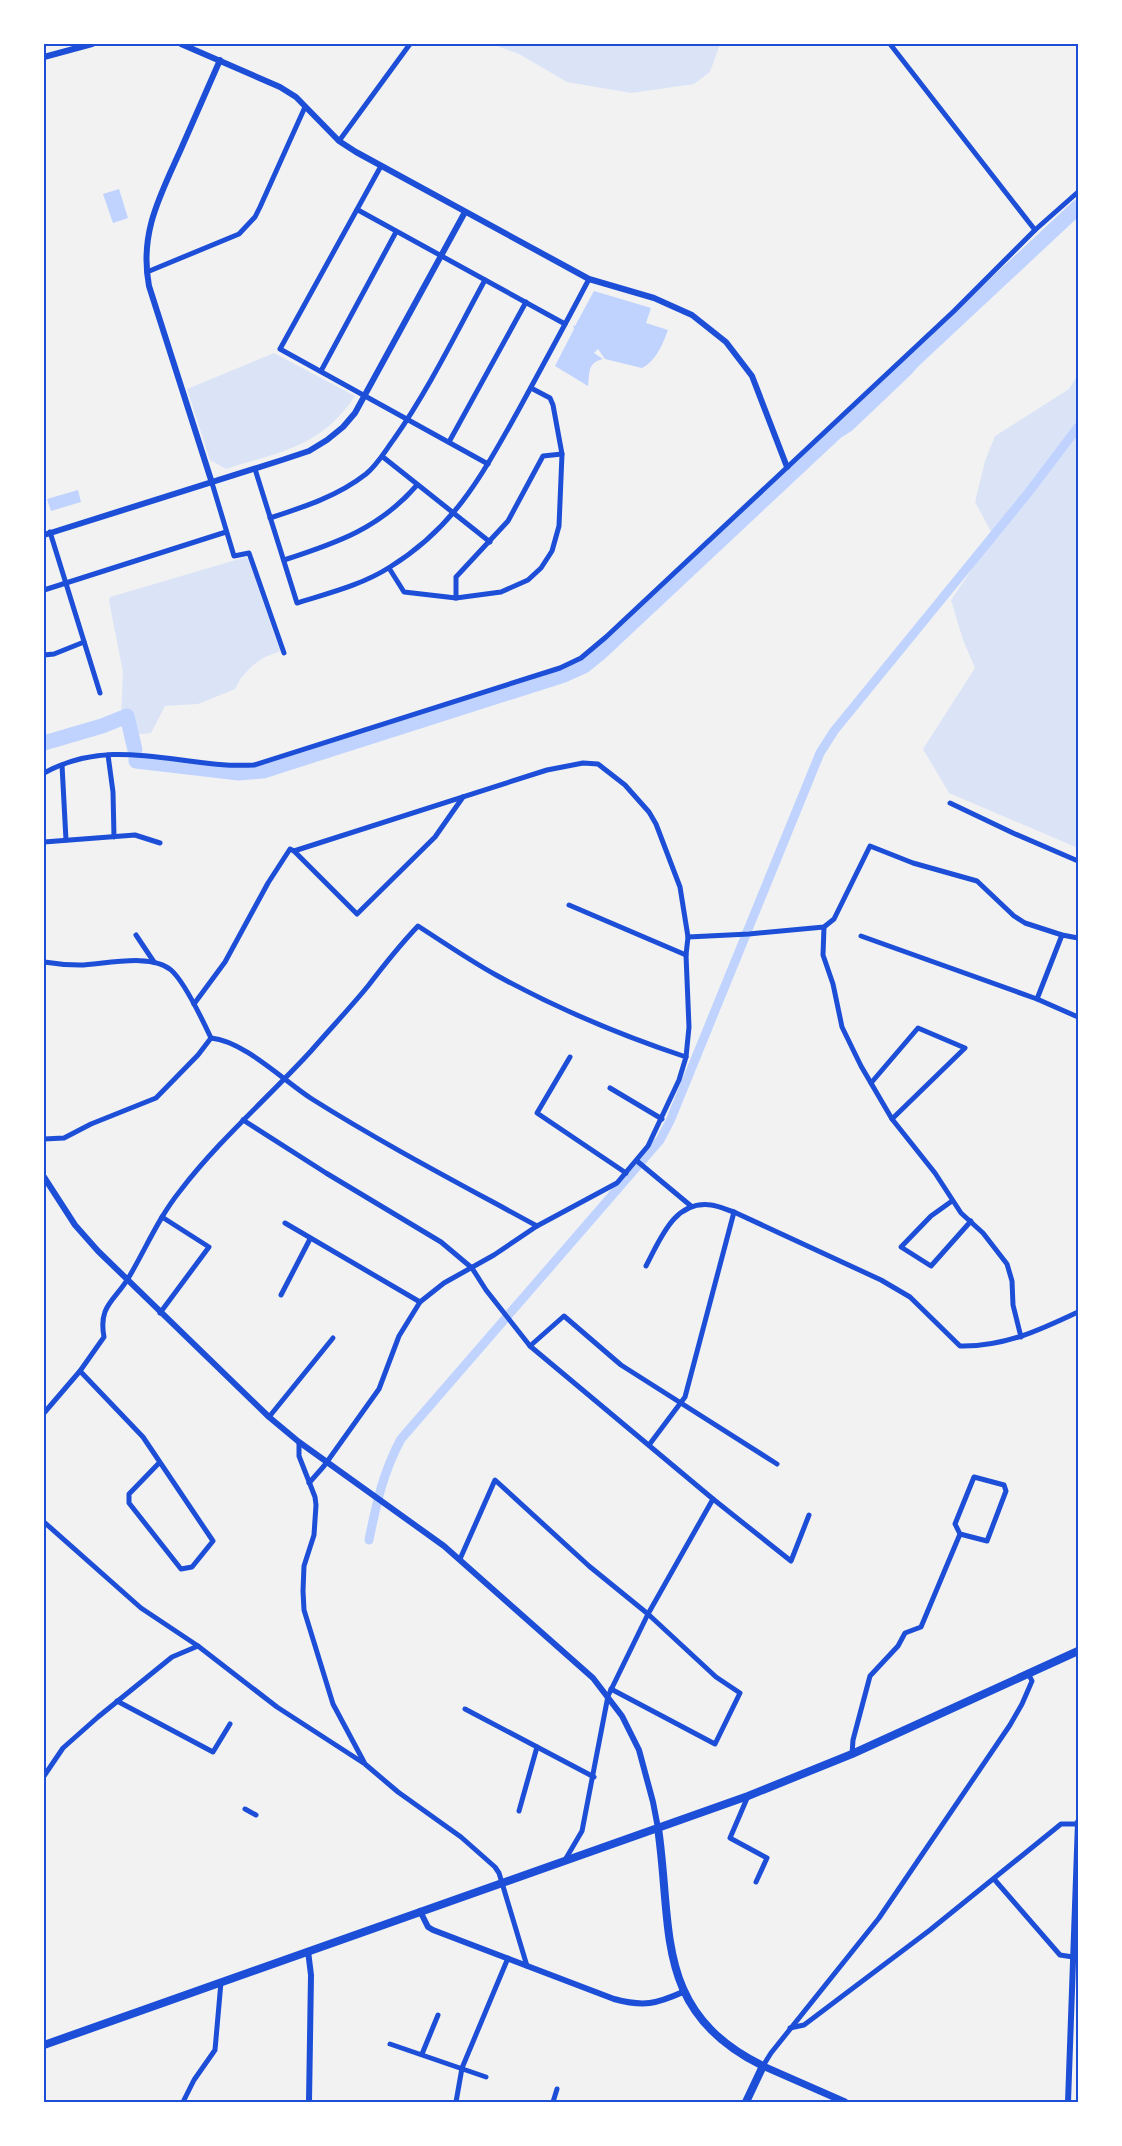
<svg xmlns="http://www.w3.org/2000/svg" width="1122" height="2146" font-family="'Open Sans',sans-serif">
<rect width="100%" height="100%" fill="#f2f2f2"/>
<!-- green -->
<g fill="#dbe4f7">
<path d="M492,44H720L710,72L694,84L631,93L567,82L519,54Z"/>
<path d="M274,353L355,396C320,448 281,451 226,469L210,460L187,389Z"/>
<path d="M1078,374V848L949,793L923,749L975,668L963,640L951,600L994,537L975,502L985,461L995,436L1069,389Z"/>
<path d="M246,557L248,558L280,651L263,658L252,666L241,678L235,689L198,704L165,706L151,733L134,735L132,711L121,714L123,672L109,601L110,597Z"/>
</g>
<!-- water -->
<g fill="#bfd3fe">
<path d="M119,189L128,218L113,223L103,194Z"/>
<path d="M594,291L651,308L646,323L668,330C663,344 656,361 642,368L605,359L598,349L594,353L603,359C587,363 590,372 588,386L555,366L574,329L573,325L575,326Z"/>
<path d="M78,490L81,502L51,511L47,499Z"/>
</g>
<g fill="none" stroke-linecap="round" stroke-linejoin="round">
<!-- canal -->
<path stroke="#bfd3fe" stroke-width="9" d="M369,1540C376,1505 383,1472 401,1439L660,1140L670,1121L820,753L834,731L1028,493L1078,427"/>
<!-- river -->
<g stroke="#bfd3fe" stroke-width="15">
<path d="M44,743L102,726L127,716L135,750"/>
<path d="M136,758V761L239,773L263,771L564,675L584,666L599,654L836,432L847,425L907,368L912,362L1078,207"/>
</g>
<!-- minor -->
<g stroke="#1d4ed8" stroke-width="5">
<path d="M890,44L1035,230"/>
<path d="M339,141L410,44"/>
<path d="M381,166L280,349L488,464"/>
<path d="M358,210L565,324"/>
<path d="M147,272L239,234L255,217L260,207L305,107"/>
<path d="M321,371L396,232"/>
<path d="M449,442L526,302"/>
<path d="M383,457L490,542"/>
<path d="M255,469L297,603C329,593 362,585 390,567C455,527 482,475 518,411C542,367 566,323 589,279"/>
<path d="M212,483L234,556L249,553L284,653"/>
<path d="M270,518C304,507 338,496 366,474C378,464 385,451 394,439C429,389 456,333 485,280"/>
<path d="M50,532L100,693"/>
<path d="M284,560C337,543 380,528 417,485"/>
<path d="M389,568L404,592L456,598L501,592L528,580L541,568L552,551L559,526L562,454L553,405L550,398L531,388"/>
<path d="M44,590L226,532"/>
<path d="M456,598V577L508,521L543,456L562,454"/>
<path d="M44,655L54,654L84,642"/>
<path d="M108,755L113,792L114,837"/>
<path d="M62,765L66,840"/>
<path d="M44,773C115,734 181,769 254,765L560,668L581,658L606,637L954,311L1035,230L1078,192"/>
<path d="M950,803L1013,833L1078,861"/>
<path d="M44,842L135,835L160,843"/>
<path d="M294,851L357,914L435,837L463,797"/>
<path d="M569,905L686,955"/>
<path d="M824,927L823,955L833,984L842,1027L861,1066L892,1119L935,1173L961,1213L983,1233L1007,1264L1012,1281L1013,1305L1021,1337"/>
<path d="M136,935L154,962"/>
<path d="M861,936L1037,999L1078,1017"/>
<path d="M688,937L749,934L824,927L834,919L870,846L913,863L977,881L1014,916L1025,923L1062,935L1078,938"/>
<path d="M44,962C56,964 68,965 80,965C105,964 152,953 171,970C185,982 203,1021 211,1038"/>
<path d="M1037,999L1062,935"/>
<path d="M194,1004L225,962L268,883L290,849L294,851L547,770L583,763L598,764L625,785L649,812L656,824L680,887L688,937L686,955L689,1027L686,1057L679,1080L648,1146L617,1183L537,1226L494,1255L444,1283L420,1302L399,1336L379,1389L324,1466L309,1483"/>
<path d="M211,1038C244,1041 284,1081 312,1099C385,1145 462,1185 537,1226"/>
<path d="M570,1057L537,1113L626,1173"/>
<path d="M871,1083L918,1028L965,1048L892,1119"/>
<path d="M610,1088L662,1119"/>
<path d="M243,1120L326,1173L441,1242L472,1268L486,1290L530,1346L713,1499L791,1561L809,1515"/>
<path d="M44,1139L64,1138L91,1124L156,1098L198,1055L211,1038"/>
<path d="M637,1161L691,1206"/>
<path d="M952,1201L931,1216L901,1247L931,1266L971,1221"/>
<path d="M285,1223L420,1302"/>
<path d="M646,1266C660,1240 674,1200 711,1205C719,1206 727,1210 734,1212L881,1280L910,1297L960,1346C1004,1347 1040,1330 1078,1312"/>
<path d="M281,1295L310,1239"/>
<path d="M160,1313L209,1247L162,1217"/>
<path d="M530,1346L564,1316L621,1365L777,1464"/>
<path d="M80,1371L143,1437L213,1541L192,1567L181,1569L129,1503V1494L159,1463"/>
<path d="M44,1413L80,1371L104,1337C98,1305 115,1301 129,1277C146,1248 159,1217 180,1191C219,1140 268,1098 311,1051C330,1029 350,1008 368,986C384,965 400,945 418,926C443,942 469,960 496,975C554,1007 623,1036 686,1057"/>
<path d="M269,1417L333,1338"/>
<path d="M299,1442V1456L315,1497L316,1505L314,1535L304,1566L303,1591L304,1610L333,1704L364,1762"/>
<path d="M649,1445L685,1397L734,1212"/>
<path d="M44,1522L141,1608L198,1646L277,1707L365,1764L398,1792L461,1837L495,1867L499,1873L527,1966"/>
<path d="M460,1559L495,1480L589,1566L648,1614L716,1677L740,1693L715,1744L611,1689"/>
<path d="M117,1701L213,1752L230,1724"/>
<path d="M465,1709L594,1777"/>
<path d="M852,1754L853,1740L870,1676L898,1646L905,1633L921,1627L960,1534L955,1524L974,1477L1004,1485L1006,1491L987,1541L960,1534"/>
<path d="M44,1776L63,1748L98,1717L172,1657L198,1646"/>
<path d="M748,1796L730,1838L767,1858L756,1882"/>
<path d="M245,1809L256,1815"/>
<path d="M519,1811L537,1747"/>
<path d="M565,1860L582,1831L608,1696L648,1614L713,1499"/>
<path d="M994,1879L1060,1955L1073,1957"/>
<path d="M790,2028L804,2025L930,1930L1061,1824H1078"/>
<path d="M390,2044L486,2077"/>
<path d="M422,2054L438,2015"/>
<path d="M763,2066L771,2053L879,1918L1010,1725L1022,1704L1032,1681L1028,1673"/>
<path d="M183,2102L194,2080L215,2050L221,1982"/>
<path d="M456,2102L462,2068L508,1958"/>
<path d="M553,2102L557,2089"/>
</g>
<!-- tertiary -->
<g stroke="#1d4ed8" stroke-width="6">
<path d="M181,44L280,87L296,97L339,141L356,152L589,279L654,298L692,315L726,342L752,376L787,467"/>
<path d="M44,57L92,44"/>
<path d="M212,483L149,286C139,233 160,196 181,149C194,119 207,89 220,60"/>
<path d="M44,535L282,460L309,451L327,440L343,427L355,413L465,212"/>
<path d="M44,1177L75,1225L98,1251L269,1417L299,1442L444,1546L593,1678L622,1716L639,1750L653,1802L658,1828"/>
<path d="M420,1911L428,1927L433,1930L614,1999C644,2007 656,2004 683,1992"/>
<path d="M308,1951L311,1975L309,2102"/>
<path d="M1068,2102L1078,1822"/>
</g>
<!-- secondary -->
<path stroke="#1d4ed8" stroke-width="7" d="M763,2066L845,2102"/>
<!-- primary -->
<path stroke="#1d4ed8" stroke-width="8" d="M658,1828C673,1930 653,2012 763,2066L746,2102"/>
<!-- trunk -->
<path stroke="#1d4ed8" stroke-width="8" d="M44,2045L748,1796L852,1754L1078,1651"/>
</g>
<!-- border -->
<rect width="1122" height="2146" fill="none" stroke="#ffffff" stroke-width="90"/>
<rect x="45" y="45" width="1032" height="2056" fill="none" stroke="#1d4ed8" stroke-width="2"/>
</svg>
